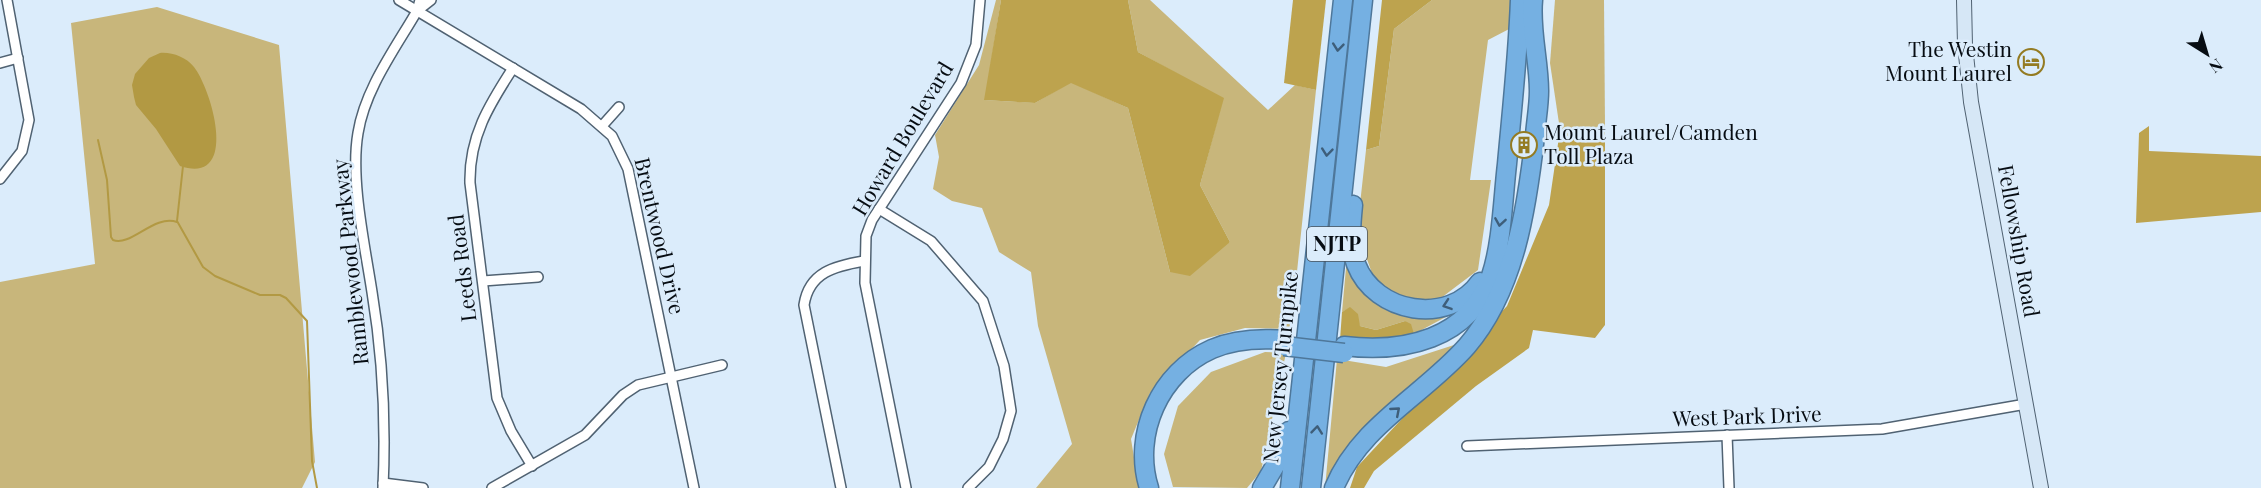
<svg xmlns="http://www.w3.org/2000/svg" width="2261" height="488" font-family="'Playfair Display',serif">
<rect width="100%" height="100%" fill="#dbecfb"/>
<!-- green -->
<g fill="#c8b67b">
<path d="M996,0H1001L985,100L1035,103L1071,82L1128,108L1170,272L1230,242L1200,185L1223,99L1138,52L1128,0H1150L1268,110L1295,85L1316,90L1291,329L1245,328L1200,340L1150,393L1131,439L1139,488H1036L1072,444L1038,326L1031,272L999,252L982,208L952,201L933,189L939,157L935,135L979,65Z"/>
<path d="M1432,0H1510L1513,27L1488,40L1470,180H1491L1478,270L1437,301H1396L1373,276L1357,231L1366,150L1379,146L1394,29Z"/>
<path d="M1555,0H1604L1605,126L1560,130L1550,63Z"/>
<path d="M157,7L279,45L315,462L302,488H0V282L95,264L71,23Z"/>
<path d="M1347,257C1354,270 1361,288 1371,299C1391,322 1431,315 1457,311L1414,334L1405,321L1376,330L1360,326L1350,308L1342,312Z"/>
<path d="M1454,345L1327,488H1325L1337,359L1386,367Z"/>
<path d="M1265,352L1286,353L1261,471L1247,488L1173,487L1164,454L1178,406L1211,372Z"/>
</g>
<!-- forest -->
<g fill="#bda34e">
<path d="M1001,0H1128L1138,52L1224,98L1200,185L1230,242L1190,276L1170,272L1128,108L1071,83L1035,103L984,100Z"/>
<path d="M1293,0H1326L1316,90L1284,83Z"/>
<path d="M1382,0H1432L1394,29L1379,146L1366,150Z"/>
<path d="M1605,126V325L1595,338L1533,330L1529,348L1476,386L1374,471L1364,488H1350L1357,467L1507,306L1549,205L1560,130Z"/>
<path d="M2149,126V151L2261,156V212L2136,223L2139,133Z"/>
<path d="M1350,307L1358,314L1360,326L1376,330L1405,321L1411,324L1414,334L1398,339L1340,340L1342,312Z"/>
</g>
<!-- water -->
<path fill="#b29943" d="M160,53C172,52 186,57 194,67C212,90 240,186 180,166L156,129L136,105L134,97L132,85L135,74L149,58Z"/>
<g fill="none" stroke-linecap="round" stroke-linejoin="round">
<!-- stream -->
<g stroke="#b29943" stroke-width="2">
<path d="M98,140L107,180L111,237L113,240C131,247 154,214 177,222"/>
<path d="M183,166L177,221L203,267L215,276L260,295H280L286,298L307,321L312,461L317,488"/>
</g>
<defs>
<g id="street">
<path d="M399,0L581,109L612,136L628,169L694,488"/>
<path d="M417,11L431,0"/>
<path d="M0,63L18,58"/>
<path d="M513,68C489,105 469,137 470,183L497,398L511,431L532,466"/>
<path d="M602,126L619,107"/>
<path d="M0,179L22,151L29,120L7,0"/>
<path d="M879,209L931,241L983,301L1004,366L1011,411L1003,439L989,467L968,488"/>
<path d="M483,281L538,277"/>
<path d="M1727,435L1729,488"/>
<path d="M1467,446L1882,429L2026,404"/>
<path d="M383,483L423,488"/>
<path d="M383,488C386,421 383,358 372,292C365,246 350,179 358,133C365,89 395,49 417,11L420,0"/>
<path d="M492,488L585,435L623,395L638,385L722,365"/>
<path d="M841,488L804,305C809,272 835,266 864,261"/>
<path d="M906,488L865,283L866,236L872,220L961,83L976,45L980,0"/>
</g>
<path id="secondary" d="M1964,0L1965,45L1971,102L2041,488"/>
<g id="highway">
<path d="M1353,205C1351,225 1349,245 1356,264C1375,314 1449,326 1480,282"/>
<path d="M1344,346C1403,353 1469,340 1491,276C1502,243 1503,198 1507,164C1512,109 1518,55 1520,0"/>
<path d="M1149,488C1132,434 1160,372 1212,349C1235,339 1259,338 1284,340"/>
<path d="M1262,488L1279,459L1289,431"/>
<path d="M1290,488L1343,0"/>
<path d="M1311,488L1363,0"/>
<path d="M1334,488C1360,425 1424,395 1467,346C1515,290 1527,207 1535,136C1536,121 1539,106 1539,91C1539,61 1530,30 1533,0"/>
</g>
</defs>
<!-- street casing -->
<use href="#street" stroke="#506272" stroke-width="12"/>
<!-- secondary casing -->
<use href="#secondary" stroke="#506272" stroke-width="16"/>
<!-- highway casing -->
<use href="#highway" stroke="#4e779a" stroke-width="21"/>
<!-- street -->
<use href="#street" stroke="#fff" stroke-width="9"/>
<!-- secondary -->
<use href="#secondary" stroke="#d6e7f6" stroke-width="14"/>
<!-- highway -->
<use href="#highway" stroke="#75b0e2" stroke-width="18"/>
<defs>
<path id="highway-bridge" d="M1284,346L1344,353"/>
</defs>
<!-- highway-bridge casing -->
<use href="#highway-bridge" stroke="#4e779a" stroke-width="21" stroke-linecap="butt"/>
<!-- highway-bridge -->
<use href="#highway-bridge" stroke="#75b0e2" stroke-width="18"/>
</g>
<!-- one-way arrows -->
<defs><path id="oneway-chevron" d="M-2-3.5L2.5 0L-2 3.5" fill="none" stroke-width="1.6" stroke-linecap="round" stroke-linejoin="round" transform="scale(1.5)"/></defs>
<g stroke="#3e5e7a">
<use href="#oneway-chevron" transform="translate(1338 47) rotate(96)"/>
<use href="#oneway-chevron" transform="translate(1327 152) rotate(96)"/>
<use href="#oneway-chevron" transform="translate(1500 222) rotate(99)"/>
<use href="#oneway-chevron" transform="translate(1447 305) rotate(161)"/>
<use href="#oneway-chevron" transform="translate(1396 411) rotate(-41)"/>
<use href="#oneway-chevron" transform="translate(1317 430) rotate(-84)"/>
</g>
<!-- icons -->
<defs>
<symbol id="hotel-ring" viewBox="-11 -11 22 22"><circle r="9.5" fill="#dbecfb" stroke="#947b22" stroke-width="1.5"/><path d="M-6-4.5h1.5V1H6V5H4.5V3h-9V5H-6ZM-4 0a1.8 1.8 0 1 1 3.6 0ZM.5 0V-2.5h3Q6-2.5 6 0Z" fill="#947b22"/></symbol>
<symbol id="building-ring" viewBox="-11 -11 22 22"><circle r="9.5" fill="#dbecfb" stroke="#947b22" stroke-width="1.5"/><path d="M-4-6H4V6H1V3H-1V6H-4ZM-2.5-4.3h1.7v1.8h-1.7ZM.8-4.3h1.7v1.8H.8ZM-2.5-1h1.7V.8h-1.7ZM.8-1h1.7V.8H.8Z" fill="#947b22"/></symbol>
</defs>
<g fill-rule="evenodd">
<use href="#hotel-ring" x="2016" y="47" width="30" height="30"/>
<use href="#building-ring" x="1509" y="130" width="30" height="30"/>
</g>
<g text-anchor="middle" stroke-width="5" stroke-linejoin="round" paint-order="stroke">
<!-- shield labels -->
<rect fill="#dbecfb" stroke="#475059" stroke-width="1.5" x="1307" y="227" width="60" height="34" rx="4.5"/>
<g font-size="20" font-weight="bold" fill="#070d13">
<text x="1337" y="251">NJTP</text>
</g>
<!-- poi labels -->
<g font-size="21" fill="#070d13" stroke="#dbecfb" text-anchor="end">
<text x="2012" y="57">The Westin<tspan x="2012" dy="24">Mount Laurel</tspan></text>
<text x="1544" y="140" text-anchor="start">Mount Laurel/Camden<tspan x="1544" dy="24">Toll Plaza</tspan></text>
</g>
<!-- street labels -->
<g font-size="21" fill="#070d13" stroke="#dbecfb">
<text transform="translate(903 139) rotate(-59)" y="7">Howard Boulevard</text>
<text transform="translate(659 236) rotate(77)" y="7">Brentwood Drive</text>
<text transform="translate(2018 241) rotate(80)" y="7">Fellowship Road</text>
<text transform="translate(351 262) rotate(-96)" y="7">Ramblewood Parkway</text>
<text transform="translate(463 268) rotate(-97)" y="7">Leeds Road</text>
<text transform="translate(1281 367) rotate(-84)" y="7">New Jersey Turnpike</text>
<text transform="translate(1747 417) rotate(-2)" y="7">West Park Drive</text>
</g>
</g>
<!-- north arrow -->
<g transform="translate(2207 54) rotate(143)" stroke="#dbecfb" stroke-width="4.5" paint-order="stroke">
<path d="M0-4.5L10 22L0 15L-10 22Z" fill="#070d13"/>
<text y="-9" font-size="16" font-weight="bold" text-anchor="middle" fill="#070d13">N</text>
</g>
</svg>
